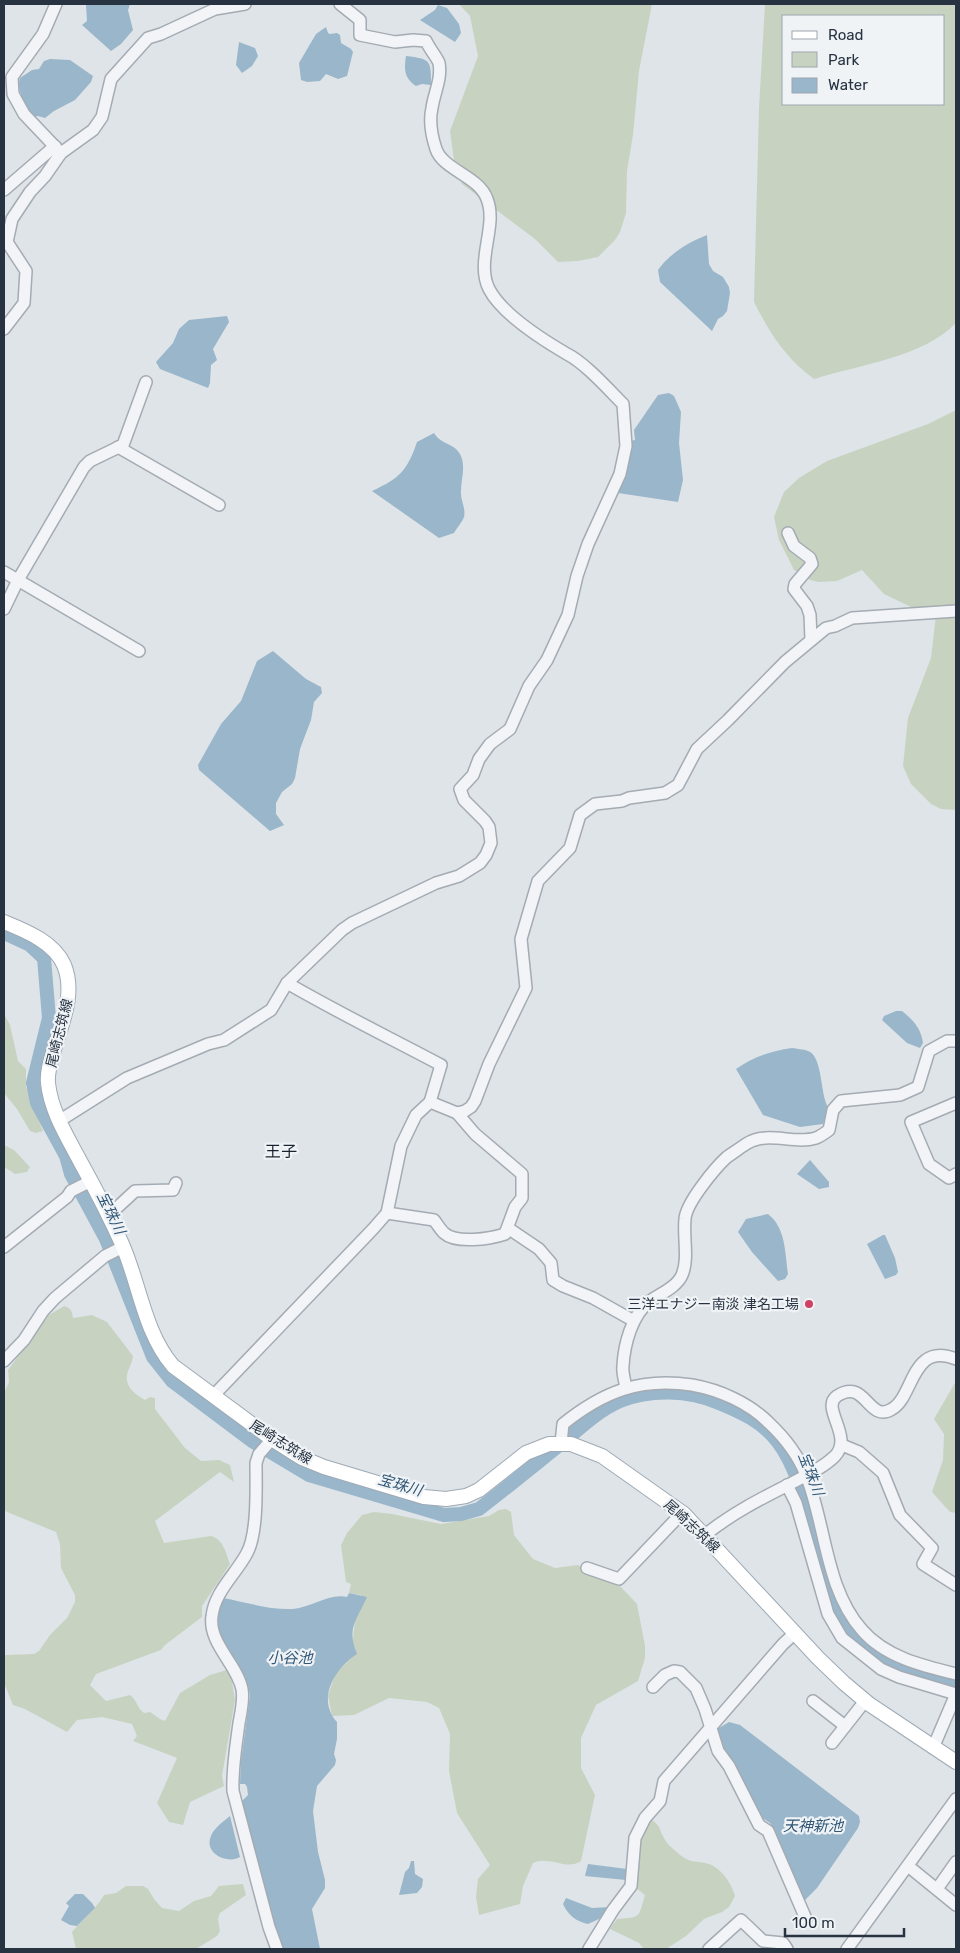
<svg xmlns="http://www.w3.org/2000/svg" width="960" height="1953" font-family="Rubik,'Noto Sans JP',sans-serif">
<rect width="100%" height="100%" fill="#dfe4e9"/>
<!-- green -->
<g fill="#c7d3c0" fill-rule="evenodd">
<path d="M459,4H652L639,71L633,135L627,171L626,213L620,232L615,240L598,257L578,261L558,262L535,239L462,184L455,168L450,131L478,56L470,16Z"/>
<path d="M765,4H956V323C924,357 858,365 814,379C786,359 769,332 754,302L759,108ZM784,16H944V104H784Z"/>
<path d="M956,410V810L941,809L931,804L911,784L903,766L908,718L931,658L936,615L917,610L884,594L862,570L837,581L819,582L810,580L794,570L779,540L774,517L784,492L799,478L827,461L928,424Z"/>
<path d="M4,1014L10,1025L18,1061L26,1069V1087L43,1131L36,1133L30,1131L17,1109L4,1093Z"/>
<path d="M4,1145L14,1150L30,1167L27,1172L15,1174L4,1167Z"/>
<path d="M64,1306C71,1308 72,1311 73,1318L92,1315L107,1322L133,1356C132,1363 130,1366 128,1371C123,1385 134,1394 145,1400L150,1397L155,1398V1409L185,1448L201,1461L219,1460L230,1465L234,1482L220,1472L155,1521L164,1543L211,1536C223,1539 226,1553 230,1564L202,1606V1617L165,1645L161,1650L96,1674L90,1685L106,1701L130,1695C137,1700 137,1708 144,1713L150,1712L160,1719L165,1721L180,1693L210,1675L230,1669L235,1700L222,1776L224,1786L190,1802L183,1825L169,1822L157,1803L177,1758L133,1741L137,1736L132,1724L102,1717L77,1720L67,1732L25,1709L13,1705L4,1683V1655L34,1654L39,1651L50,1635L67,1618L75,1602V1595L61,1568L60,1544L56,1532L7,1512L4,1509V1393L9,1382L8,1370L49,1315Z"/>
<path d="M956,1381V1513L950,1512L932,1492L943,1460L944,1434L934,1419Z"/>
<path d="M506,1509L511,1512L514,1535L533,1559L555,1568L578,1565L591,1576L620,1586L637,1604L645,1646V1658L638,1681L596,1705L581,1738V1768L595,1795L581,1861C569,1869 558,1861 545,1861C541,1860 536,1862 533,1863L523,1886L520,1904L479,1915L476,1897L478,1879L490,1865L457,1813L449,1771L450,1734L439,1708L427,1702L389,1698L354,1715L332,1716L328,1696L335,1674L351,1658L355,1619L360,1612L361,1595L349,1593L351,1584L346,1582L341,1545L347,1533L362,1515L374,1512L392,1514L441,1524L489,1516L499,1510Z"/>
<path d="M651,1819C662,1828 658,1827 664,1838C667,1845 675,1850 680,1855C692,1864 696,1860 709,1864C721,1868 732,1884 735,1896L729,1907L722,1912L704,1919L686,1936L666,1949H644L639,1943L610,1929L617,1919C642,1917 638,1918 645,1895L636,1888L635,1882L638,1838Z"/>
<path d="M243,1884L246,1895L220,1913L218,1919L220,1931L217,1936L196,1949H76L72,1932C83,1919 96,1909 104,1895L116,1893L126,1886H143L148,1889L154,1899L162,1908L179,1911L194,1901L211,1896L219,1886Z"/>
</g>
<!-- water -->
<g fill="#99b6ca">
<path d="M88,4H130L128,10L133,30L121,44L111,51L82,25L87,21L86,5Z"/>
<path d="M438,5L447,8L459,24L461,33L455,42L420,20L435,10Z"/>
<path d="M326,27L328,33L330,34L337,33L340,35L341,43L351,49L353,52L347,76L338,79L326,74L320,81L307,82L301,80L299,63L316,34Z"/>
<path d="M239,42L255,48L258,56L252,66L242,73L236,65Z"/>
<path d="M406,56C431,59 431,60 431,85L422,84L416,86C404,78 404,69 406,56Z"/>
<path d="M50,59L70,60L93,76L91,82L75,100L54,111L45,118L38,116L33,117C26,107 16,90 20,78L32,70L39,69L44,61Z"/>
<path d="M707,235L709,264L713,271L723,277L729,287L730,293L727,311L723,316L718,319L712,331L660,282L658,270C669,254 689,242 707,235Z"/>
<path d="M227,316L229,322L213,349L217,360L211,365L210,383L208,388L160,369L156,362L173,343L179,329L189,320Z"/>
<path d="M669,393L674,396L681,412L679,443L683,480L678,502L618,493L629,441L635,440L634,430L658,395Z"/>
<path d="M434,433C439,442 449,443 456,449C469,462 460,479 461,494C461,501 466,509 464,517C462,522 457,528 454,533L439,538L372,491C400,478 407,471 417,442Z"/>
<path d="M273,651L306,679L321,687L322,693L314,702L311,720L300,749L295,778L292,784L282,792L276,803V814L284,825L270,831L199,770L198,765L221,724L241,701L257,661Z"/>
<path d="M896,1011H902C913,1020 921,1028 923,1043L920,1048L907,1043L882,1020L884,1016Z"/>
<path d="M792,1048C797,1049 803,1049 808,1051C823,1056 820,1095 828,1107L823,1124L800,1127L763,1115L736,1069C754,1057 770,1051 792,1048Z"/>
<path d="M810,1160L829,1182V1187L819,1189L797,1174Z"/>
<path d="M768,1214C786,1228 785,1253 788,1274L785,1279L778,1281L752,1252L738,1232L746,1219Z"/>
<path d="M883,1235H885L895,1258L898,1272L896,1275L885,1279L867,1244Z"/>
<path d="M349,1593L367,1597C357,1620 346,1628 357,1654C335,1668 316,1699 337,1722V1739L334,1754L336,1760L335,1765L317,1786L313,1811L318,1852L325,1880V1888L312,1909L320,1949H284L277,1937L241,1802L248,1795L247,1787L245,1784H240L241,1761L250,1696C246,1654 204,1644 223,1598C245,1602 270,1610 292,1609C311,1608 329,1593 347,1597Z"/>
<path d="M729,1722L740,1725L859,1816L860,1822L858,1828L817,1888L805,1900L801,1897L776,1833L770,1823L761,1817L756,1806L744,1789L732,1760L723,1748L714,1731Z"/>
<path d="M230,1816L240,1857C229,1864 206,1855 210,1839C212,1829 223,1822 230,1816Z"/>
<path d="M411,1861H414L415,1874L423,1879L422,1887L417,1893L399,1895L405,1872L409,1868Z"/>
<path d="M588,1864L627,1869L626,1880L585,1876Z"/>
<path d="M75,1894H83L92,1903L95,1908L77,1926L70,1925L61,1920L69,1906L66,1903Z"/>
<path d="M566,1898L592,1908L611,1907L599,1919L588,1924C577,1922 568,1915 563,1904Z"/>
</g>
<g fill="none" stroke-linecap="round" stroke-linejoin="round">
<!-- river -->
<path stroke="#99b6ca" stroke-width="14" d="M4,933L30,945L44,958L49,1018L33,1083L37,1103L66,1156L71,1174L106,1239L153,1357L172,1381L252,1441L309,1475L444,1515L461,1514L479,1509C509,1486 538,1462 568,1438C583,1425 601,1409 620,1401C651,1389 688,1390 719,1403C741,1412 763,1422 778,1442C803,1474 815,1543 829,1583C834,1599 838,1615 848,1628C874,1664 916,1672 956,1684"/>
<defs>
<g id="minor">
<path d="M56,4L43,34L12,77L13,94L24,114L61,153"/>
<path d="M4,190L55,146"/>
<path d="M4,329L24,303L26,271L7,242L12,219L30,192L45,176L61,153L93,130L102,117L111,79L148,38L161,34L215,9L245,4"/>
<path d="M118,447L219,505"/>
<path d="M788,533L794,546L810,558L812,564L795,584L794,589L807,606L810,615L811,639"/>
<path d="M4,572L139,651"/>
<path d="M4,609L18,580L84,467L90,461L123,445L146,382"/>
<path d="M430,1102L457,1113L465,1111L471,1107L475,1101L489,1064L526,988L521,939L538,881L570,848L580,815L595,804L622,801L629,798L665,793L678,785L697,749L728,720L785,662L826,628L835,626L852,618L956,611"/>
<path d="M956,1103L911,1122L929,1164L949,1178L956,1174"/>
<path d="M59,1121L127,1078L208,1044L224,1040L271,1010L287,983L342,930L352,923L436,883L459,876L480,863L486,855L491,843L489,827L485,821L464,800L460,789L473,775L479,759L490,744L510,729L529,686L547,660L568,615L577,576L588,544L620,474L626,446L623,404C608,389 585,363 567,354C543,340 502,314 489,289C475,261 498,226 487,199C479,176 443,170 436,149C432,137 429,121 432,108C434,93 442,79 439,63C438,59 429,48 426,41L413,40L395,42L360,35V20L340,4"/>
<path d="M387,1213L434,1220C437,1224 440,1229 444,1233C456,1244 490,1239 505,1234L515,1207L522,1198V1174L475,1134L457,1113"/>
<path d="M109,1215L135,1191L173,1190L176,1183"/>
<path d="M508,1228L539,1249L551,1263L553,1280L563,1286L593,1298L634,1321"/>
<path d="M4,1247L67,1197L71,1191L91,1181"/>
<path d="M4,1361L24,1340L43,1311L55,1298L105,1256L123,1247"/>
<path d="M626,1388C625,1381 622,1373 623,1366C624,1345 632,1314 650,1301C660,1294 677,1287 682,1275C689,1259 683,1237 685,1219C686,1203 715,1168 727,1157C733,1153 740,1148 746,1144C768,1130 793,1145 816,1138C821,1136 825,1133 829,1130L833,1110L841,1101L900,1095L918,1087L929,1051L947,1041H956"/>
<path d="M213,1396L373,1229L387,1213L401,1146L416,1115L430,1102L441,1065C390,1038 337,1012 287,983"/>
<path d="M272,1439L259,1454L256,1463C256,1486 258,1533 247,1553C236,1574 215,1591 212,1616C208,1643 237,1664 242,1689C244,1700 241,1712 239,1723C236,1746 232,1768 233,1791L269,1927L277,1949"/>
<path d="M561,1443L563,1424C603,1392 640,1377 692,1385C720,1390 749,1403 769,1423C785,1438 798,1455 806,1475C826,1525 825,1588 862,1630C885,1657 923,1666 956,1674"/>
<path d="M842,1445L859,1452L883,1473L900,1515L932,1548L923,1564L956,1585"/>
<path d="M787,1485L796,1503L828,1614L842,1638L881,1669L899,1677L956,1694"/>
<path d="M705,1535C731,1514 760,1499 790,1484C805,1476 823,1468 835,1456C854,1436 820,1408 837,1396C866,1377 868,1424 892,1409C914,1397 911,1341 956,1359"/>
<path d="M587,1568L619,1579L682,1513"/>
<path d="M653,1687L665,1675L674,1671L680,1672L696,1688L705,1709L718,1751L729,1766L759,1825L768,1831L806,1919"/>
<path d="M813,1701L845,1726"/>
<path d="M832,1743L865,1701"/>
<path d="M933,1748L956,1694"/>
<path d="M908,1866L956,1905"/>
<path d="M937,1889L956,1862"/>
<path d="M589,1949L613,1910L631,1886L635,1838L645,1818L660,1801L664,1781L783,1644L795,1633"/>
<path d="M709,1949L741,1920L763,1941L783,1943L787,1949"/>
<path d="M847,1949L956,1799"/>
</g>
<path id="major" d="M4,922C26,931 54,942 64,965C76,994 61,1025 53,1053C50,1063 47,1073 48,1083C51,1112 68,1138 81,1163C96,1190 110,1217 122,1244C140,1285 144,1332 173,1366L272,1439L302,1458L324,1467L424,1497L446,1499L466,1496L479,1490L526,1453L549,1444H571L602,1456L684,1514L818,1658L844,1683L869,1704L956,1762"/>
</defs>
<!-- minor casing -->
<use href="#minor" stroke="#a4abb3" stroke-width="14"/>
<!-- major casing -->
<use href="#major" stroke="#9eaab5" stroke-width="16"/>
<!-- minor -->
<use href="#minor" stroke="#f2f4f7" stroke-width="11"/>
<!-- major -->
<use href="#major" stroke="#fff" stroke-width="14"/>
</g>
<!-- markers -->
<circle fill="#d24165" stroke="#eff3f6" stroke-width="2" cx="809" cy="1304" r="5"/>
<g text-anchor="middle" stroke-width="4.5" stroke-linejoin="round" paint-order="stroke">
<!-- street labels -->
<g font-size="14" fill="#283341" stroke="#eff3f6">
<text transform="translate(59 1033) rotate(-76)" y="5">尾崎志筑線</text>
<text transform="translate(281 1442) rotate(32)" y="5">尾崎志筑線</text>
<text transform="translate(692 1526) rotate(43)" y="5">尾崎志筑線</text>
</g>
<!-- poi labels -->
<g font-size="14" fill="#283341" stroke="#eff3f6" text-anchor="end">
<text x="799" y="1309">三洋エナジー南淡 津名工場</text>
</g>
<!-- water labels -->
<g font-size="15" font-style="italic" fill="#315676" stroke="#eff3f6">
<text transform="translate(111 1213) rotate(64)" y="5">宝珠川</text>
<text transform="translate(811 1474) rotate(69)" y="5">宝珠川</text>
<text transform="translate(400 1485) rotate(16)" y="5">宝珠川</text>
<text x="290" y="1663">小谷池</text>
<text x="813" y="1831">天神新池</text>
</g>
<!-- quarter labels -->
<g font-size="16" fill="#1a2431" stroke="#eff3f6">
<text x="281" y="1157">王子</text>
</g>
</g>
<!-- border -->
<rect width="960" height="1953" fill="none" stroke="#283341" stroke-width="10"/>
<!-- legend -->
<rect x="782" y="15" width="162" height="90" fill="#eff3f6" stroke="#9fa6ae"/>
<rect x="792" y="31" width="25" height="8" fill="#ffffff" stroke="#9fa6ae"/>
<text x="828" y="40" font-size="15" fill="#283341">Road</text>
<rect x="792" y="52" width="25" height="15" fill="#c7d3c0" stroke="#9fa6ae"/>
<text x="828" y="65" font-size="15" fill="#283341">Park</text>
<rect x="792" y="78" width="25" height="15" fill="#99b6ca" stroke="#9fa6ae"/>
<text x="828" y="90" font-size="15" fill="#283341">Water</text>
<!-- scale -->
<path d="M785 1928v8h119v-8" fill="none" stroke="#283341" stroke-width="2.5"/>
<text x="792" y="1928" font-size="15" fill="#283341" stroke="#eff3f6" stroke-width="4" paint-order="stroke">100 m</text>
</svg>
